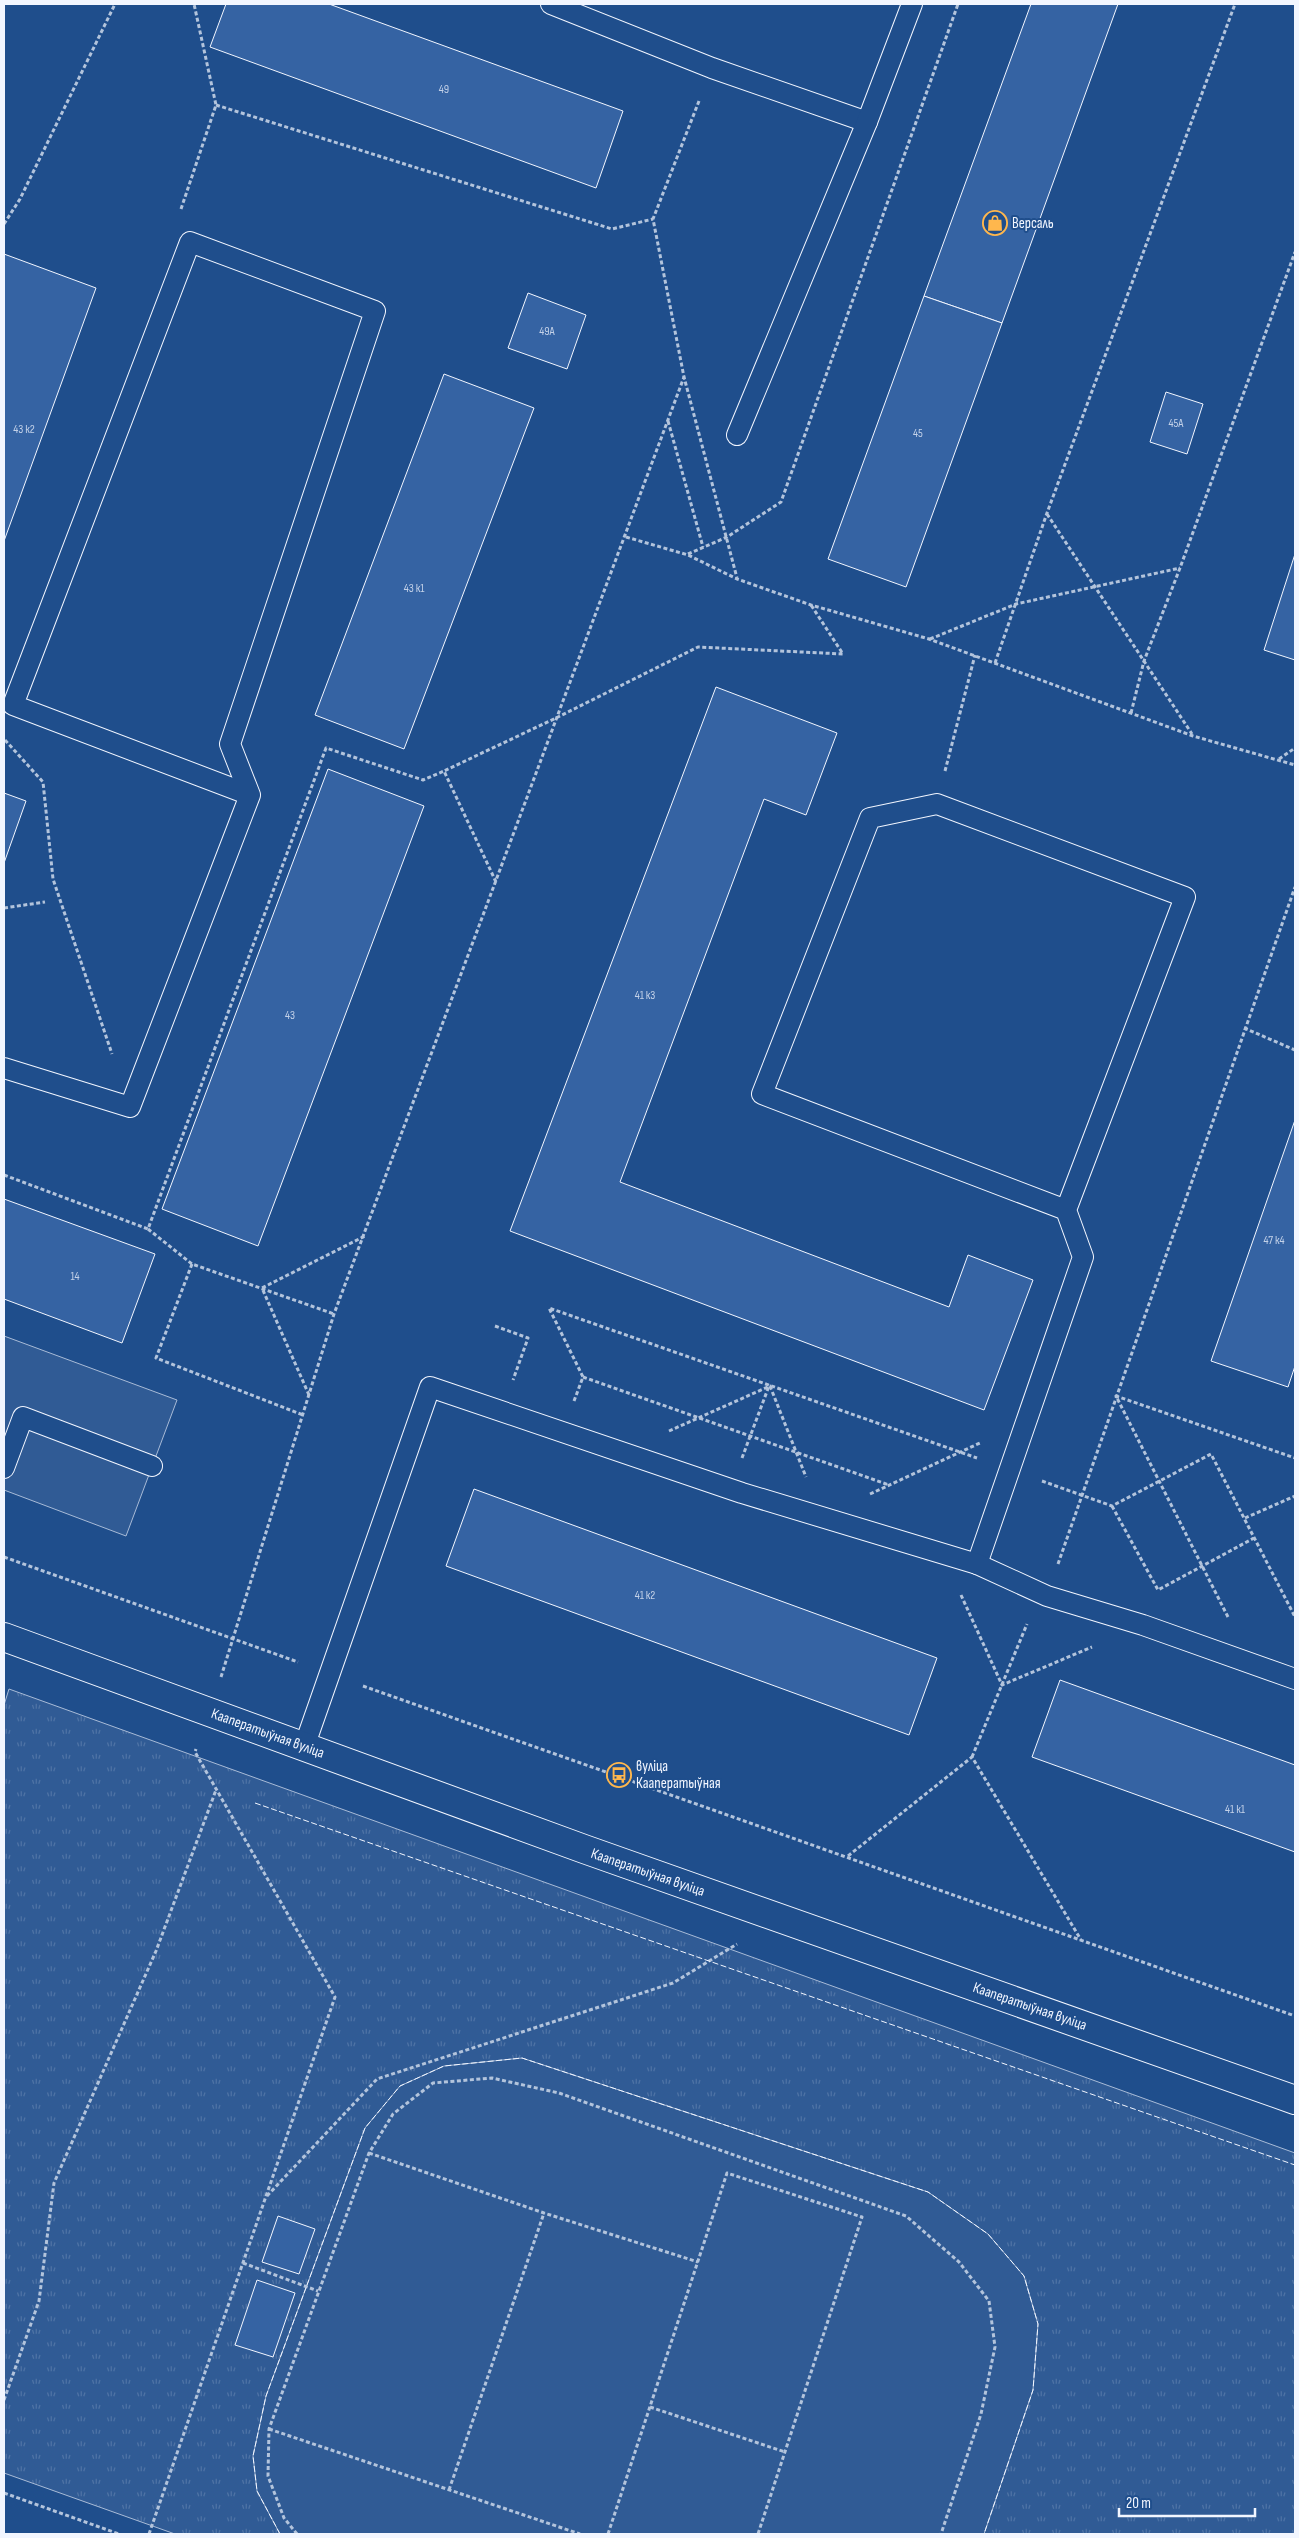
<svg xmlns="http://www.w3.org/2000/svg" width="1299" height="2538" font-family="'Sofia Sans Condensed',sans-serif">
<defs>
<pattern id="grass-tufts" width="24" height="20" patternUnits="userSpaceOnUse" patternTransform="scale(1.25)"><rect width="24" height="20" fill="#305b95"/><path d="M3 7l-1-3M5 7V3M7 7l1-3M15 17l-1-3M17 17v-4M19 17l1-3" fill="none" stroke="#4e73a5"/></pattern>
</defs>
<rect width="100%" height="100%" fill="#1f4e8c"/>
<!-- grass -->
<path fill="url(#grass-tufts)" stroke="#a8bbd7" d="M9,1689L1295,2153V2534H175L4,2473V1705Z"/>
<!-- built -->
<g fill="#305b95" stroke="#a8bbd7">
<path d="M4,1336L177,1400L126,1536L4,1490Z"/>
<path d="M522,2058L928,2192L988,2234L1024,2276L1038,2324L1033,2390L984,2534H280L257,2491L253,2456L266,2396L365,2128L400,2086L444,2066Z"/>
</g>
<!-- building -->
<g fill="#3563a3" stroke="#f2f6ff">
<path d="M226,4H329L623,111L596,188L210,47Z"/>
<path d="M1031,4H1118L1002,323L924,296Z"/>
<path d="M4,254L96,288L4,541Z"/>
<path d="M528,293L586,315L567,369L508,348Z"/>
<path d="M924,296L1002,323L906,587L828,559Z"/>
<path d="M444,374L534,408L404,749L315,715Z"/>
<path d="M1166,392L1203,404L1187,454L1150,442Z"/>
<path d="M1295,554V660L1264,650Z"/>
<path d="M716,687L837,733L806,815L764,799L620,1182L949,1307L968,1255L1033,1280L984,1410L510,1231Z"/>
<path d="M328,769L424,806L258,1246L162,1209Z"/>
<path d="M4,793L26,801L4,863Z"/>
<path d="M1295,1120V1366L1288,1387L1211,1361Z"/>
<path d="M4,1199L155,1254L122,1343L4,1299Z"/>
<path d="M474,1489L937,1658L909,1735L446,1566Z"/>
<path d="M1060,1680L1295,1765V1852L1032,1757Z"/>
<path d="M278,2216L315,2229L299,2274L262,2262Z"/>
<path d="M257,2280L295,2293L273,2357L235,2345Z"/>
</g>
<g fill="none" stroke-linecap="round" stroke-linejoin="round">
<defs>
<g id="lane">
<path d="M551,4L712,68L867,122"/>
<path d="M737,435L867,122L912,4"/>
<path d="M4,1068L130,1107L250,795L230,744L375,311L190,242L13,705L250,795"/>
<path d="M4,1468L23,1417L152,1466"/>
<path d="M977,1564L1083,1257L1066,1210L762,1094L870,818L937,804L1185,897L1066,1210"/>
<path d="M304,1747L430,1387L742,1493L977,1564L1047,1596L1143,1625L1295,1679"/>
</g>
<path id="street" d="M4,1637L584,1849L1295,2100"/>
</defs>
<!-- lane casing -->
<use href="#lane" stroke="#f2f6ff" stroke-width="22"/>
<!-- street casing -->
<use href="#street" stroke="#f2f6ff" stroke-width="30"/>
<!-- path -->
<g stroke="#b3c4dc" stroke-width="3" stroke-dasharray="4 2.5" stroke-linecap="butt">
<path d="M699,101L653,219L684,377L737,578"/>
<path d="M216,105L612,229L653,219"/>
<path d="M181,209L216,105L194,4"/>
<path d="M4,224L20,199L115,4"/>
<path d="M668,421L703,547"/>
<path d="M1047,514L1192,734"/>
<path d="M626,537L688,555L737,579L811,605L929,639L1193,736L1295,765"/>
<path d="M688,554L727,537L781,502L958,4"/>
<path d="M930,639L1016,604L1180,568"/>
<path d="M995,663L1047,513L1235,4"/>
<path d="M1131,713L1144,661L1180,568L1295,252"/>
<path d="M5,740L43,782L53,879L112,1054"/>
<path d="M1279,759L1295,748"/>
<path d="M945,771L975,655"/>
<path d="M496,882L444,771L556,718L698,647L843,654L811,605"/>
<path d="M4,908L45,902"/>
<path d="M1244,1028L1295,1050"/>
<path d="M4,1175L148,1229L326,748L423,780L444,771"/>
<path d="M148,1229L192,1264L334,1314"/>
<path d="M192,1264L156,1358L303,1415"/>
<path d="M495,1326L528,1338L513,1380"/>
<path d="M583,1377L889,1485"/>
<path d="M309,1395L262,1288L365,1236"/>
<path d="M574,1401L583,1377L549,1308L977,1458"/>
<path d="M669,1431L770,1386L806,1477"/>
<path d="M742,1458L769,1386"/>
<path d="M1042,1481L1112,1506L1211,1454L1295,1617"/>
<path d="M870,1494L982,1442"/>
<path d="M1112,1506L1158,1590L1254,1538"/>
<path d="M1245,1518L1295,1496"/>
<path d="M4,1557L298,1662"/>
<path d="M1058,1564L1295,887"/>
<path d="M961,1595L1002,1685L1092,1647"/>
<path d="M1228,1617L1116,1396L1295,1458"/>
<path d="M221,1677L334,1314L684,377"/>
<path d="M363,1686L1295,2016"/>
<path d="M972,1757L1027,1624"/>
<path d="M848,1856L972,1757L1081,1940"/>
<path d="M369,2153L544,2213L698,2262"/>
<path d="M267,2196L377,2079L673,1983L737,1944"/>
<path d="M243,2263L318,2291"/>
<path d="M4,2400L39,2301L54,2183L156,1951L216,1790"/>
<path d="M650,2407L785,2452"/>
<path d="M269,2429L580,2534"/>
<path d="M449,2490L544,2213"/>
<path d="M4,2493L119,2534"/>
<path d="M149,2534L335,1997L195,1752L196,1749"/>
<path d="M297,2534L284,2518L268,2476L269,2429L369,2153L393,2114L433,2083L492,2078L559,2093L906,2216L959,2262L989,2301L995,2347L981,2414L941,2534"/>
<path d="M608,2534L727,2173L862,2217L758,2534"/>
</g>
<!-- lane -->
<use href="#lane" stroke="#1f4e8c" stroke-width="20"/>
<!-- street -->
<use href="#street" stroke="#1f4e8c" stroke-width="28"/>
<!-- fence -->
<g stroke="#f2f6ff" stroke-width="1" stroke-dasharray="6 2.5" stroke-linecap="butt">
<path d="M255,1803L1295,2165"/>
<path d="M280,2534L257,2491L253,2456L266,2396L365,2128L400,2086L444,2066L522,2058L928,2192L988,2234L1024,2276L1038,2324L1033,2390L984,2534"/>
</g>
</g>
<!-- icons -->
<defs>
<symbol id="shop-ring" viewBox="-11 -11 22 22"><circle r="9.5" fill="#1f4e8c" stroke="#ffb74d" stroke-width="1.5"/><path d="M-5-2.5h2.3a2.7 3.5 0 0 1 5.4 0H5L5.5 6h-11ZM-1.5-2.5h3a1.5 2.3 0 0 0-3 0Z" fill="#ffb74d"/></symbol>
<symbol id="bus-ring" viewBox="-11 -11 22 22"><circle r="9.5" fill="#1f4e8c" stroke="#ffb74d" stroke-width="1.5"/><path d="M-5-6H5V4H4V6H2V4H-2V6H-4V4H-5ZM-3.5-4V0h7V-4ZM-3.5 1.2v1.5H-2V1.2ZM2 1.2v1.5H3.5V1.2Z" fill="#ffb74d"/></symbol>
</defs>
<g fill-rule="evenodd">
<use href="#shop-ring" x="981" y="209" width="28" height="28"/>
<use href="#bus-ring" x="605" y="1761" width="28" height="28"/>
</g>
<g text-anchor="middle" stroke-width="4" stroke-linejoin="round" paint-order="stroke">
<!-- number labels -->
<g font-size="12" fill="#c3d1e8">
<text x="444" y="93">49</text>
<text x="547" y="335">49А</text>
<text x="1176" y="427">45А</text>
<text x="24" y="433">43 к2</text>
<text x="918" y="437">45</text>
<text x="414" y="592">43 к1</text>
<text x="645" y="999">41 к3</text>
<text x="290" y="1019">43</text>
<text x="1274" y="1244">47 к4</text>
<text x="75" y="1280">14</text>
<text x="645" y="1599">41 к2</text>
<text x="1235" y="1813">41 к1</text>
</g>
<!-- poi labels -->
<g font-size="15" fill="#f2f6ff" stroke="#1f4e8c" text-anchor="start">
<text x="1012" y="228">Версаль</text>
<text x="636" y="1771">вуліца<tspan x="636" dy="17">Кааператыўная</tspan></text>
</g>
<!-- street labels -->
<g font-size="15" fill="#f2f6ff" stroke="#1f4e8c">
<text transform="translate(268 1733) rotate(20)" y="5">Кааператыўная вуліца</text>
<text transform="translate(648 1872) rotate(19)" y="5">Кааператыўная вуліца</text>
<text transform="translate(1030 2006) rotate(19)" y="5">Кааператыўная вуліца</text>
</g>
</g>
<!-- border -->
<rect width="1299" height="2538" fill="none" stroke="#f2f6ff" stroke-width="10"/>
<!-- scale -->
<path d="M1119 2508v8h136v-8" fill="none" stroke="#f2f6ff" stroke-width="2.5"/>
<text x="1126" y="2508" font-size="15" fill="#f2f6ff" stroke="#1f4e8c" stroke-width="4" paint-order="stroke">20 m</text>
</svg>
